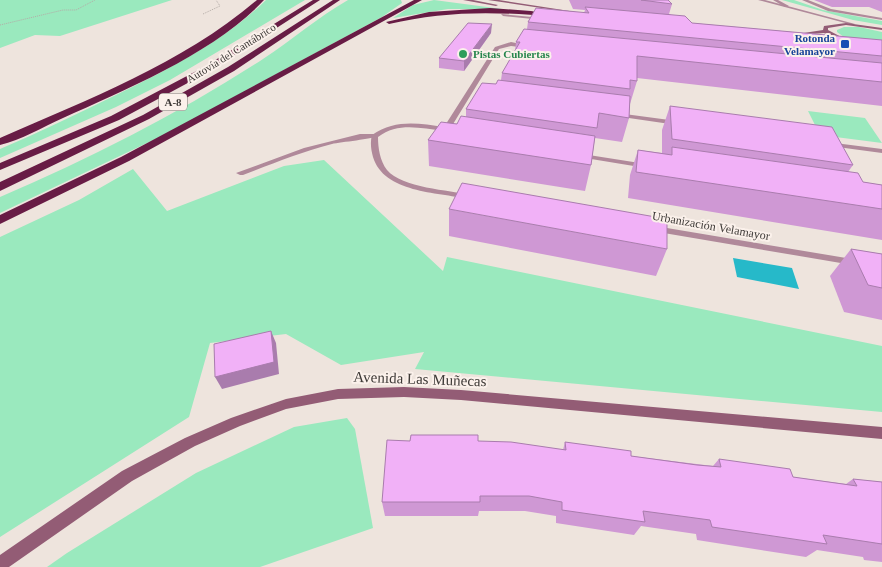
<svg xmlns="http://www.w3.org/2000/svg" width="882" height="567" font-family="Georgia,serif">
<rect width="100%" height="100%" fill="#eee4dd"/>
<!-- green -->
<g fill="#9ae9be">
<path d="M0,0H172L60,36L35,35L0,48Z"/>
<path d="M266,0H305L170,80L116,107L0,158V149C40,132 79,113 118,94C171,68 224,41 266,0Z"/>
<path d="M348,0H401L402,3L382,17L166,134L0,213V197C91,158 180,113 263,59C292,40 318,17 348,0Z"/>
<path d="M434,0L502,9H448L393,18L413,5Z"/>
<path d="M782,0H794L823,10L882,21V25L853,20Z"/>
<path d="M844,27H859L882,32V44L844,37L837,32V30Z"/>
<path d="M808,111L865,118L882,143L820,135Z"/>
<path d="M324,160L443,271L447,257L882,346V412L415,369L424,352L341,365L286,334L210,343L189,417L0,537V237L79,200L133,169L167,211L284,166Z"/>
<path d="M347,418L355,429L373,528L260,567H47L67,553L196,473L294,427Z"/>
</g>
<!-- water -->
<path fill="#26b9c9" d="M733,258L792,268L799,289L737,277Z"/>
<g fill="none" stroke-linecap="round" stroke-linejoin="round">
<!-- path -->
<g stroke="#b4aca7" stroke-width="1" stroke-dasharray="1 1" stroke-linecap="butt">
<path d="M203,14L220,6L216,0"/>
<path d="M0,25L63,10H76L95,0"/>
</g>
<!-- lane -->
<g fill="#b0899a" fill-rule="evenodd">
<path d="M773,0H778L789,6L785,7Z"/>
<path d="M802,0H808L831,9L882,18V20L828,11Z"/>
<path d="M360,134H374L377,136C373,139 341,142 332,144C301,152 272,164 243,175H240L236,173L304,148Z"/>
</g>
<!-- street -->
<g fill="#b0899a" fill-rule="evenodd">
<path d="M758,0H765L855,24L853,25Z"/>
<path d="M501,14L543,18L545,19L543,20L503,16Z"/>
<path d="M511,42L531,46L528,48L511,46L499,49L450,129L452,132L451,133H447L444,131C420,128 398,122 378,137C378,148 380,161 387,170C402,188 449,190 471,195V199H468C437,192 384,193 373,157C371,150 370,142 372,135C395,119 418,123 444,127L495,47Z"/>
<path d="M617,113L677,121L680,123L677,125L615,116L614,115Z"/>
<path d="M827,142L882,149V153L830,146L826,144Z"/>
<path d="M576,153L646,164L650,166L646,168L579,157H576Z"/>
<path d="M655,226L882,264V270L652,231L651,229Z"/>
</g>
<!-- secondary -->
<g fill="#935c75" fill-rule="evenodd">
<path d="M463,0H473L498,5L496,6Z"/>
<path d="M488,0H499L576,12L574,13Z"/>
<path d="M846,23L882,28V30L846,25L828,28V30L845,39L843,42L824,33L799,35L797,34L823,30L824,26Z"/>
<path d="M404,387L461,390L882,427V439L461,400L404,397L338,399L286,409L240,426L195,446L132,481L9,567H0V555L122,471L185,438L231,418L286,399L338,389Z"/>
</g>
<!-- highway -->
<g fill="#681c45" fill-rule="evenodd">
<path d="M257,0H264C216,52 127,89 63,118C43,127 21,140 0,145V138C89,99 182,64 257,0Z"/>
<path d="M313,0H320L210,71L119,120L0,170V163L111,116L204,67Z"/>
<path d="M333,0H340L234,71L149,119L0,191V182L143,115L228,67Z"/>
<path d="M414,0H422L129,161L0,224V215L121,157Z"/>
<path d="M490,8L531,11L555,15L552,17C497,11 443,11 389,24L386,22L429,12Z"/>
</g>
</g>
<!-- wall -->
<g fill="#cf98d4">
<path d="M569,0H668L672,4L669,14L692,23L882,40V106L637,78V81L630,104L629,118L622,142L595,138L591,165L585,191L429,166L428,140L457,124L466,117V109L501,80L502,73L515,51L516,42L527,29L528,22L584,13L585,10L573,9Z"/>
<path d="M814,0H882V12L869,7H832Z"/>
<path d="M491,33L464,71L439,68V58Z"/>
<path d="M670,106L853,165L848,172L863,182L882,185V240L628,198L630,175L638,150L662,153V130Z"/>
<path d="M449,209L667,249L656,276L449,236Z"/>
<path d="M851,249L882,254V320L844,312L830,276Z"/>
<path d="M478,441L563,450L565,442L631,456L713,466L719,459L793,477L846,484L853,479L882,482V562L864,560L863,557L817,550L806,557L697,540L696,534L641,526L634,535L556,523V516L525,511H479L478,516H385L382,502Z"/>
</g>
<!-- shaded-wall -->
<g fill="#a97cad">
<path d="M492,24L491,33L464,71V61Z"/>
<path d="M271,331L276,343L279,374L222,389L215,377Z"/>
</g>
<!-- building -->
<g fill="#f1b1f7" stroke="#a97cad">
<path d="M641,0H668L672,4Z"/>
<path d="M585,7L685,16L692,23L882,40V56L528,22L536,8L589,13Z"/>
<path d="M468,23L492,24L464,61L439,58Z"/>
<path d="M524,29L882,63V82L637,56V81L630,80V89L502,73L520,42H516Z"/>
<path d="M498,80L630,96L629,118L599,113L597,128L466,109L482,83L496,84Z"/>
<path d="M670,106L832,127L853,165L672,139Z"/>
<path d="M461,116L595,136L591,165L428,140L441,122L457,124Z"/>
<path d="M672,147L858,173L863,182L882,185V209L636,172L638,150L672,155Z"/>
<path d="M462,183L667,219V249L449,209Z"/>
<path d="M851,249L882,254V288L868,285Z"/>
<path d="M271,331L274,362L215,377L214,344Z"/>
<path d="M411,435H478V441L511,442L566,450L565,442L631,451V456L697,465L721,467L719,459L790,469L793,477L857,486L853,479L882,482V544L823,535L827,544L712,527L710,520L643,511L645,522L562,510V502L529,496H480V502H382L387,440L410,441Z"/>
</g>
<!-- markers -->
<rect fill="#1a4fb4" stroke="#fbf1eb" stroke-width="2" x="840" y="39" width="10" height="10" rx="2.5"/>
<circle fill="#2e9e5b" stroke="#fbf1eb" stroke-width="2" cx="463" cy="54" r="5"/>
<g text-anchor="middle" stroke-width="4" stroke-linejoin="round" paint-order="stroke">
<!-- far-transit labels -->
<g font-size="11" font-weight="bold" fill="#164399" stroke="#fbf1eb" text-anchor="end">
<text x="835" y="42">Rotonda<tspan x="835" dy="13">Velamayor</tspan></text>
</g>
<!-- far-street labels -->
<g font-size="11" fill="#3e3a37" stroke="#fbf1eb">
<text transform="translate(231 53) rotate(-32)" y="4">Autovía del Cantábrico</text>
</g>
<!-- far-leisure labels -->
<g font-size="11" font-weight="bold" fill="#27864d" stroke="#fbf1eb" text-anchor="start">
<text x="473" y="58">Pistas Cubiertas</text>
</g>
<!-- shield labels -->
<rect fill="#fbf1eb" stroke="#77716d" stroke-width="1" x="159" y="93.5" width="28" height="17" rx="4"/>
<g font-size="11" font-weight="bold" fill="#3e3a37">
<text x="173" y="106">A-8</text>
</g>
<!-- street labels -->
<g font-size="12" fill="#3e3a37" stroke="#fbf1eb">
<text transform="translate(711 226) rotate(10)" y="4">Urbanización Velamayor</text>
</g>
<!-- near-street labels -->
<g font-size="15" fill="#3e3a37" stroke="#fbf1eb">
<text transform="translate(420 379) rotate(2)" y="5">Avenida Las Muñecas</text>
</g>
</g>
</svg>
